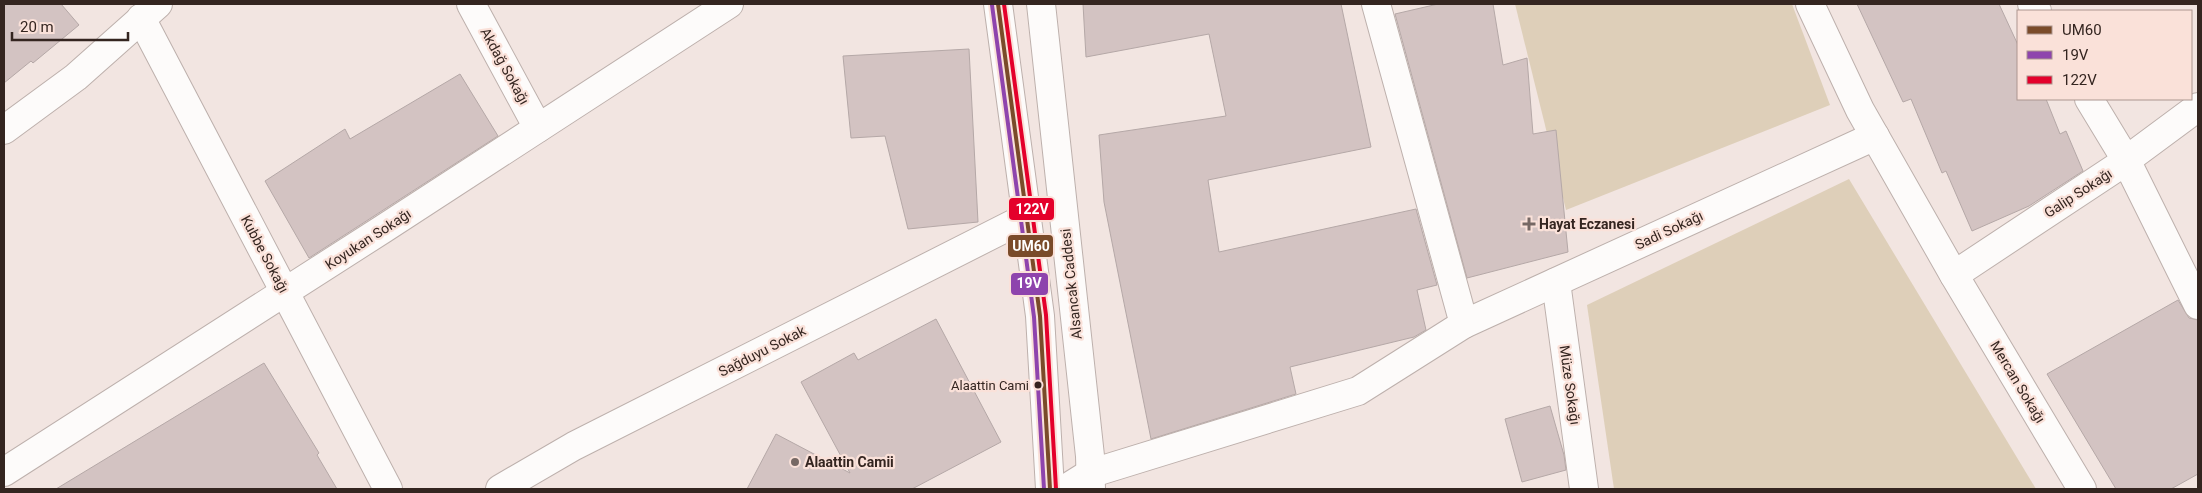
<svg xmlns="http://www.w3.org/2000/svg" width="2202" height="493" font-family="Roboto,sans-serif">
<rect width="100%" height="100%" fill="#f2e5e1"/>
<!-- green -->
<g fill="#decfb9">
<path d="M1515,4H1792L1830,105L1566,210Z"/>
<path d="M1849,179L2036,489H1614L1587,305Z"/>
</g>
<!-- building -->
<g fill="#d3c3c2" stroke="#b5a8a7">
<path d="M4,4H61L79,25L33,63L31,61L4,83Z"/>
<path d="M1083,4H1341L1371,147L1208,180L1219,252L1416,209L1437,285L1417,290L1426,330L1414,337L1290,367L1296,394L1151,439L1104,202L1099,135L1226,116L1209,34L1086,57Z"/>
<path d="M1438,4H1493L1503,65L1527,58L1533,134L1556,130L1568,252L1467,278L1395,14Z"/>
<path d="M1857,4H1999L2018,45V99H2046L2060,134L2066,131L2083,171L2029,206L1972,231L1946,171L1942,173L1911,99L1903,102Z"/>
<path d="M969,49L978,222L908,229L885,136L851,138L843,56Z"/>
<path d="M460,74L498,136L309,258L265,181L345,129L350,139Z"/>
<path d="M2178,300L2189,318L2198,320V474L2171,489H2116L2047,374Z"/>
<path d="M936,319L1001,442L912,489H747L776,434L850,473L801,382L854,353L858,360Z"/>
<path d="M264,363L319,453L317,455L337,489H56Z"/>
<path d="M1550,406L1564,455L1566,470L1522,482L1505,419Z"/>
</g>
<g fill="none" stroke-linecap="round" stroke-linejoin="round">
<defs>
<g id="minor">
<path d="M471,4L538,128"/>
<path d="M998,4L1040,316L1050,489"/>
<path d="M1041,4L1090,456L1091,489"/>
<path d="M1810,4L1860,110L1954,275L2082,489"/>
<path d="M2032,4L2037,11"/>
<path d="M141,18L388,489"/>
<path d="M2089,99L2126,160L2198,305"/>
<path d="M4,130L76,77L158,4"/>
<path d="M1954,275L2117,167L2198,107"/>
<path d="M1556,282L1584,489"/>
<path d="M1464,324L1875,136"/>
<path d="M4,472L383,229L729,4"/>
<path d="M500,489L574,446L1027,217"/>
<path d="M1065,489L1089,474L1358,391L1464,324L1376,4"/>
</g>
</defs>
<!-- minor casing -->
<use href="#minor" stroke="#bdb0ac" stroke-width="30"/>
<!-- minor -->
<use href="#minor" stroke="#fdfbfa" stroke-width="28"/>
<defs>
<path id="bus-1" d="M998,4L1040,316L1050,489"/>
<path id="bus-2" d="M992,5L1034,317L1044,489"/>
<path id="bus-3" d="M1004,4L1046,315L1056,489"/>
</defs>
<!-- bus-1 casing -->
<use href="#bus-1" stroke="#fae1d9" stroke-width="8"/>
<!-- bus-2 casing -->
<use href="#bus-2" stroke="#fae1d9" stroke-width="8"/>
<!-- bus-3 casing -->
<use href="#bus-3" stroke="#fae1d9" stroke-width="8"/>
<!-- bus-1 -->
<use href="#bus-1" stroke="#7a4b2a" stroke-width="4"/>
<!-- bus-2 -->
<use href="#bus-2" stroke="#8e44ad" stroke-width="4"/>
<!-- bus-3 -->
<use href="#bus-3" stroke="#e4002b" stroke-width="4"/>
</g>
<!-- markers -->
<g fill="#766864" stroke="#fae1d9" stroke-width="2">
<path d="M1526.5 216.5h5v5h5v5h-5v5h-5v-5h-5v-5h5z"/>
<circle cx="795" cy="462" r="5"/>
</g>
<circle fill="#342520" stroke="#fae1d9" stroke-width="2" cx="1038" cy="385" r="4.5"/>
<g text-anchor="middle" stroke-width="4.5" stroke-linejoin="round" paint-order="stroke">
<!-- bus labels -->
<g font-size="13" fill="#342520" stroke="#fae1d9" text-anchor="end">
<text x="1029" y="390">Alaattin Cami</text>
</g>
<!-- street labels -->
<g font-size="14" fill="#342520" stroke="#fae1d9">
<text transform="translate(505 66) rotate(61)" y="5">Akdağ Sokağı</text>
<text transform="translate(2078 193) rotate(-33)" y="5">Galip Sokağı</text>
<text transform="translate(1669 230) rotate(-25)" y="5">Sadi Sokağı</text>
<text transform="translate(368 239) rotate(-33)" y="5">Koyukan Sokağı</text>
<text transform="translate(265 254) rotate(62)" y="5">Kubbe Sokağı</text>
<text transform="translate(1071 284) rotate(-96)" y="5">Alsancak Caddesi</text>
<text transform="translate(762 351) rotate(-27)" y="5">Sağduyu Sokak</text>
<text transform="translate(2018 382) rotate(59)" y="5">Mercan Sokağı</text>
<text transform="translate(1570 385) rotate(82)" y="5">Müze Sokağı</text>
</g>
<!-- poi labels -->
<g font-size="14" font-weight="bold" fill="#342520" stroke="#fae1d9" text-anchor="start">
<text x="1539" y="229">Hayat Eczanesi</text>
<text x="805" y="467">Alaattin Camii</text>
</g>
</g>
<g stroke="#fae1d9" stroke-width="2">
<rect x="1008" y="197" width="47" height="24" rx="5" fill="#e4002b"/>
<rect x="1007" y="234" width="47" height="24" rx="5" fill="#7a4b2a"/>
<rect x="1010" y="272" width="39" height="24" rx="5" fill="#8e44ad"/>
</g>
<g font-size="14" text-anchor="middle" font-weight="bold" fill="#fff">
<text x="1032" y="214">122V</text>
<text x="1031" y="251">UM60</text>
<text x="1029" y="288">19V</text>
</g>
<!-- border -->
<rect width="2202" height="493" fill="none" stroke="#342520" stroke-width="10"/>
<!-- legend -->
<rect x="2017" y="10" width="175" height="90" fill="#fae1d9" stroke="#ab968f"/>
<rect x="2027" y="26" width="25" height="8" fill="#7a4b2a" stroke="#ab968f"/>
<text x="2062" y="35" font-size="15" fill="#342520">UM60</text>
<rect x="2027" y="51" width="25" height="8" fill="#8e44ad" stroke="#ab968f"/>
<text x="2062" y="60" font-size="15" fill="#342520">19V</text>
<rect x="2027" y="76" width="25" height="8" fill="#e4002b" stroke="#ab968f"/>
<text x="2062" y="85" font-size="15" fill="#342520">122V</text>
<!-- scale -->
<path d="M12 32v8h116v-8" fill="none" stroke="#342520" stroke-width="2.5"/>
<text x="20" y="32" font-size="15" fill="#342520" stroke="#fae1d9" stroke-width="4" paint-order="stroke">20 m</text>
</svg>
